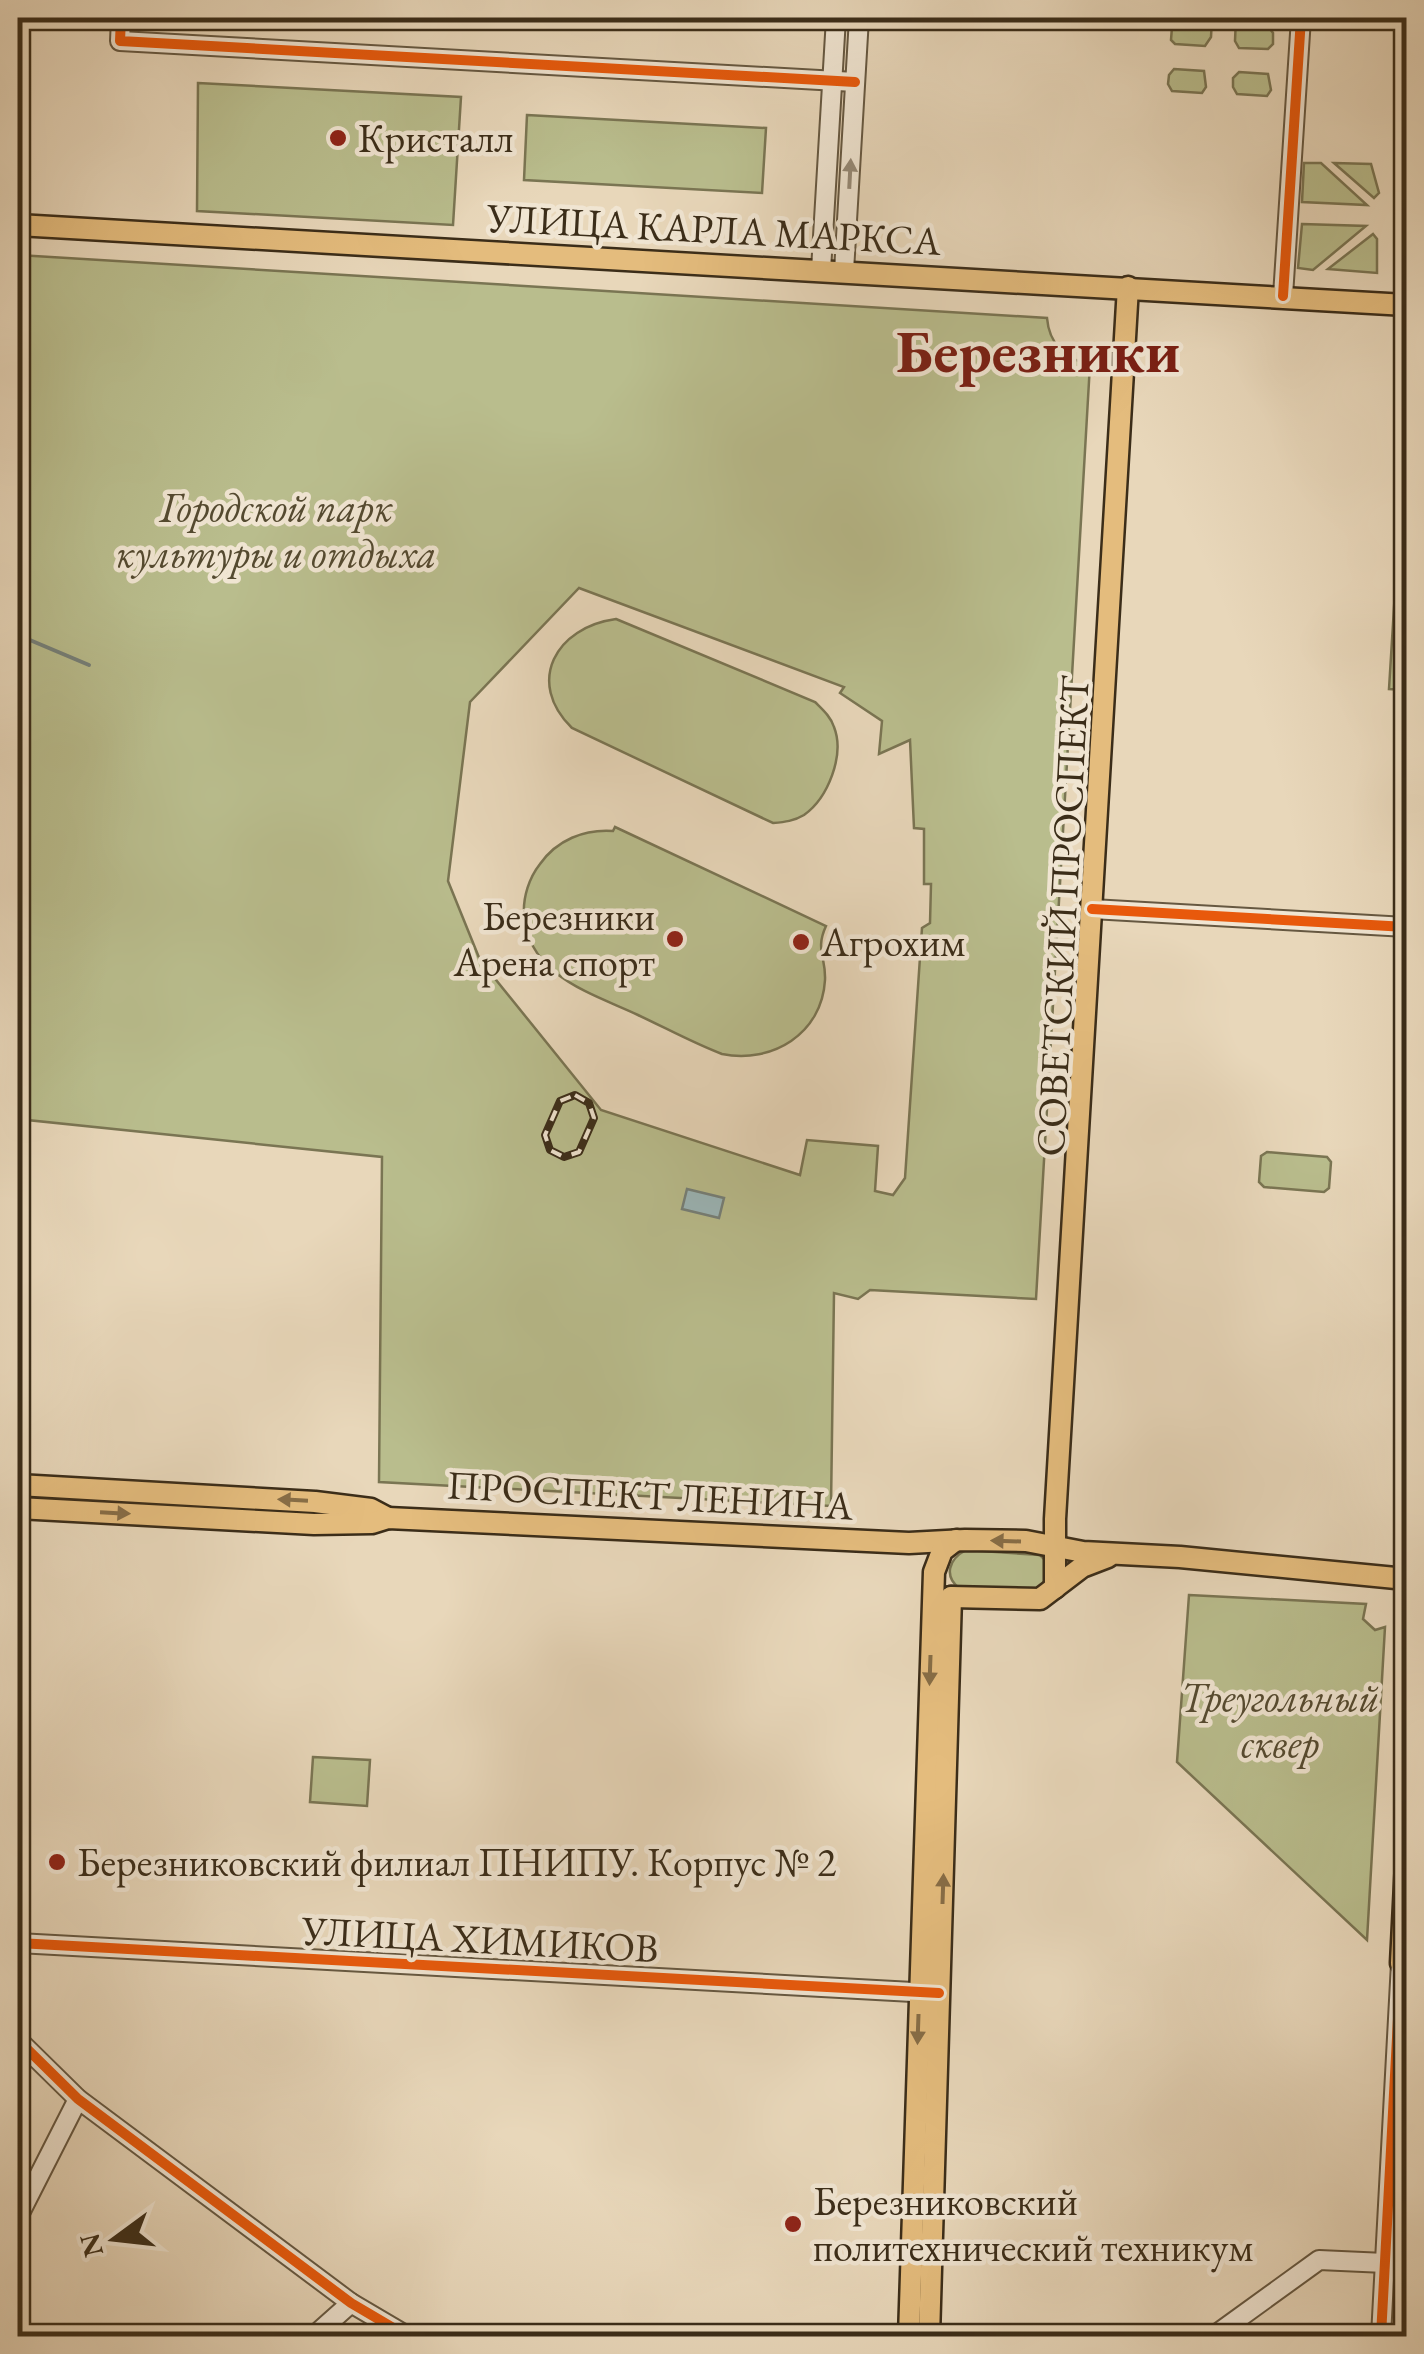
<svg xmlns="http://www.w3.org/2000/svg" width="1424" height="2354" font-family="'EB Garamond',serif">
<rect width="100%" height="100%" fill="#e8d7ba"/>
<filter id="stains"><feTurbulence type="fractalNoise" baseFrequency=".002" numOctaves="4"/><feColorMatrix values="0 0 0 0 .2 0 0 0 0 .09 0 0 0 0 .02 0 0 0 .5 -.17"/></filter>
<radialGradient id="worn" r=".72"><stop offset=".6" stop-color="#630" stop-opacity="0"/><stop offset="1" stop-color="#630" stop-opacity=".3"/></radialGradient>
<!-- green -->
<g fill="#b9bd8d" stroke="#7a7553" stroke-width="2.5" fill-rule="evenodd">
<path d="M1181,18H1212L1211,37L1205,46L1175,44L1171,40L1172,27Z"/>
<path d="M1236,18H1262L1273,33V44L1268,49L1239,48L1235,41Z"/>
<path d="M1174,69L1204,71L1206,87L1202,93L1172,91L1168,84L1169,75Z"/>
<path d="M1239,72L1268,74L1271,90L1267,96L1237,94L1233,87V78Z"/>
<path d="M198,83L461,97L453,225L197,211Z"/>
<path d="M527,115L766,128L762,193L524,180Z"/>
<path d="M1304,163H1321L1367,205L1302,202Z"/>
<path d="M1334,163L1371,164L1379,193L1374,198Z"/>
<path d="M1302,224L1366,226L1313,270L1298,268Z"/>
<path d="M1373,234L1377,239V273L1328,269Z"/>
<path d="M18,255L1047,318C1049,343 1065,360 1090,364L1036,1299L870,1290L858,1299L834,1293L831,1506L379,1482L382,1157L18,1119ZM579,588L844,687L840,693L882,721L879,754L910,740L914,828L924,829V884H931L930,923L922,928L905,1178L893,1195L875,1191L878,1146L807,1140L800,1175L601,1110L480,960L448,881L470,702Z"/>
<path d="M1400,510L1406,511V690L1389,689Z"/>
<path d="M616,619L815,702C823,710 831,717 834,727C845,755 828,798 804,815C794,821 785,822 773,823L572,728C525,682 556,627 616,619Z"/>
<path d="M615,827L826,926C815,950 826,956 825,980C822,1034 772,1064 722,1054C693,1043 666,1028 638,1015C591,993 528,976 524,914C523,897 529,878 540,864C557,840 584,829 613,831Z"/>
<path d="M1267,1152L1327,1157L1331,1162L1329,1188L1324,1192L1264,1187L1259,1182L1261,1156Z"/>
<path d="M966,1550L1040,1555L1048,1563L1051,1576L1041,1592L960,1589C943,1576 949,1559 966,1550Z"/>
<path d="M1189,1595L1366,1604L1363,1619L1375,1630L1385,1627L1367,1940L1177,1762Z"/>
<path d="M313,1757L370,1760L367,1806L310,1802Z"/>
</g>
<!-- water -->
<path fill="#9bb7ba" stroke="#75807a" stroke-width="2.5" d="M687,1189L724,1198L719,1218L682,1209Z"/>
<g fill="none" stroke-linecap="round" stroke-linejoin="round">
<!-- stream -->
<path stroke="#75807a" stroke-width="4" d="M18,635L89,665"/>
<defs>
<g id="minor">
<path d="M121,18L120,41L855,82"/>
<path d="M821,270L836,18"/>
<path d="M844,271L859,18"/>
<path d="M1283,296L1301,18"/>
<path d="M1092,909L1406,927"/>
<path d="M18,1943L931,1993"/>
<path d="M18,2040L78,2099L351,2303L407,2336"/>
<path d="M18,2217L78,2099"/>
<path d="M314,2336L351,2303"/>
<path d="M1214,2336L1319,2260L1385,2263"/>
<path d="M1381,2336L1401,1963"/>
</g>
<g id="major">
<path d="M18,225L1406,305"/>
<path d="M18,1485L315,1502L371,1509L388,1518"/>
<path d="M18,1508L314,1524L372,1523L388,1518L909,1543L965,1540L1026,1541L1083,1552L1180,1557L1406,1579"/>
<path d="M1055,1588V1519L1128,287"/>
<path d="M951,1597L1040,1599L1082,1567L1108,1557"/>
<path d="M1406,1864L1401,1963L1406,1968"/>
<path d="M909,2336L934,1572L942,1551L956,1540"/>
<path d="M929,2336L951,1597"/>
</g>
</defs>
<!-- minor casing -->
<use href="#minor" stroke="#665841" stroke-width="22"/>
<!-- major casing -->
<use href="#major" stroke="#3b2d19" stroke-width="25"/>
<!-- minor -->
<use href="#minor" stroke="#f0e5d2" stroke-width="18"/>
<!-- major -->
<use href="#major" stroke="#e4bc7d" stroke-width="20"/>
<defs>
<path id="rail" d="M575,1095L589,1103L594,1118L579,1152L564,1157L550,1150L545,1135L560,1101Z"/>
</defs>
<!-- rail casing -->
<use href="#rail" stroke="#3b2d19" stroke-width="8"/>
<!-- rail -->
<use href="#rail" stroke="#f0e5d2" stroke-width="4" stroke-dasharray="11" stroke-linecap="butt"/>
<defs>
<g id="cycleway">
<path d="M121,18L120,41L855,82"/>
<path d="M1283,296L1301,18"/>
<path d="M1092,909L1406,927"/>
<path d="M18,1943L939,1993"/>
<path d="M18,2040L78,2099L351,2303L407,2336"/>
<path d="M1381,2336L1401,1963"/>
</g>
</defs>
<!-- cycleway casing -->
<use href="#cycleway" stroke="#f0e5d2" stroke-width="16"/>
<!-- cycleway -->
<use href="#cycleway" stroke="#e8590c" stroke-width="10"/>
</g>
<!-- one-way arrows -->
<defs><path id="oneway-solid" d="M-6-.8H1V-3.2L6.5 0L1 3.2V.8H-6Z" transform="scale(2.5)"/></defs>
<use fill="#968976" href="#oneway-solid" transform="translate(850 174) rotate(-87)"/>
<g fill="#876d46">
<use href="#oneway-solid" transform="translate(293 1500) rotate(-177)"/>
<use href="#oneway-solid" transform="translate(115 1513) rotate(3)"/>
<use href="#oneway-solid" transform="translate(1006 1541) rotate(-178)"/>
<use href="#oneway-solid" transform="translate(930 1670) rotate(92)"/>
<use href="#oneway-solid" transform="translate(943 1889) rotate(-88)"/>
<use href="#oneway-solid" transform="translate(918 2029) rotate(92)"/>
</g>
<!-- markers -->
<g fill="#8f2418" stroke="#f0e5d2" stroke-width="4">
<circle cx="338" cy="138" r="10"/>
<circle cx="675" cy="939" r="10"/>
<circle cx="801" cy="942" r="10"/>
<circle cx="57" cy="1862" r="10"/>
<circle cx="793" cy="2224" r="10"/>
</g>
<g text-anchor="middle" stroke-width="9" stroke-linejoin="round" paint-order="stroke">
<!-- poi labels -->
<g font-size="40" fill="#3b2d19" stroke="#f0e5d2" text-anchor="start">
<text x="358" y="152">Кристалл</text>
<text x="655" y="930" text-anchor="end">Березники<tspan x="655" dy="46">Арена спорт</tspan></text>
<text x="821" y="956">Агрохим</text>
<text x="77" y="1876">Березниковский филиал ПНИПУ. Корпус № 2</text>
<text x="813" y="2215">Березниковский<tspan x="813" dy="46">политехнический техникум</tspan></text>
</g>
<!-- street labels -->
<g font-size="40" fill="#3b2d19" stroke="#f0e5d2">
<text transform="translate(714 229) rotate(3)" y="14">УЛИЦА КАРЛА МАРКСА</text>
<text transform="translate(1062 916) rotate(-87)" y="14">СОВЕТСКИЙ ПРОСПЕКТ</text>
<text transform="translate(650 1495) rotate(3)" y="14">ПРОСПЕКТ ЛЕНИНА</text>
<text transform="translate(480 1939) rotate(3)" y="14">УЛИЦА ХИМИКОВ</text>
</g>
<!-- park labels -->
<g font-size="40" font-style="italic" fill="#544a30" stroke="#f0e5d2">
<text x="276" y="521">Городской парк<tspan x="276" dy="46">культуры и отдыха</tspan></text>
<text x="1280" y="1711">Треугольный<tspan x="1280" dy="46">сквер</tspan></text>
</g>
<!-- town labels -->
<g font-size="60" font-weight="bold" fill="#7a1f14" stroke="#f0e5d2">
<text x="1038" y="372">Березники</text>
</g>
</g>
<!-- margin -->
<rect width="1424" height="2354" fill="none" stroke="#e8d7ba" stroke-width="60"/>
<rect x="20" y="20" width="1384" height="2314" fill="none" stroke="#3b2d19" stroke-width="5"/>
<rect x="30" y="30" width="1364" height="2294" fill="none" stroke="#3b2d19" stroke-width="2.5"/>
<!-- north arrow -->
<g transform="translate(115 2239) rotate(255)" stroke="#f0e5d2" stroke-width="8" paint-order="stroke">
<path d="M0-8L18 38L0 25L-18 38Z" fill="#3b2d19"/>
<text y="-15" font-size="28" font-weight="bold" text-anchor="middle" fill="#3b2d19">N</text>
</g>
<rect width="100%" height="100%" filter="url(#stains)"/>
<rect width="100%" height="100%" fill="url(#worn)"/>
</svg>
